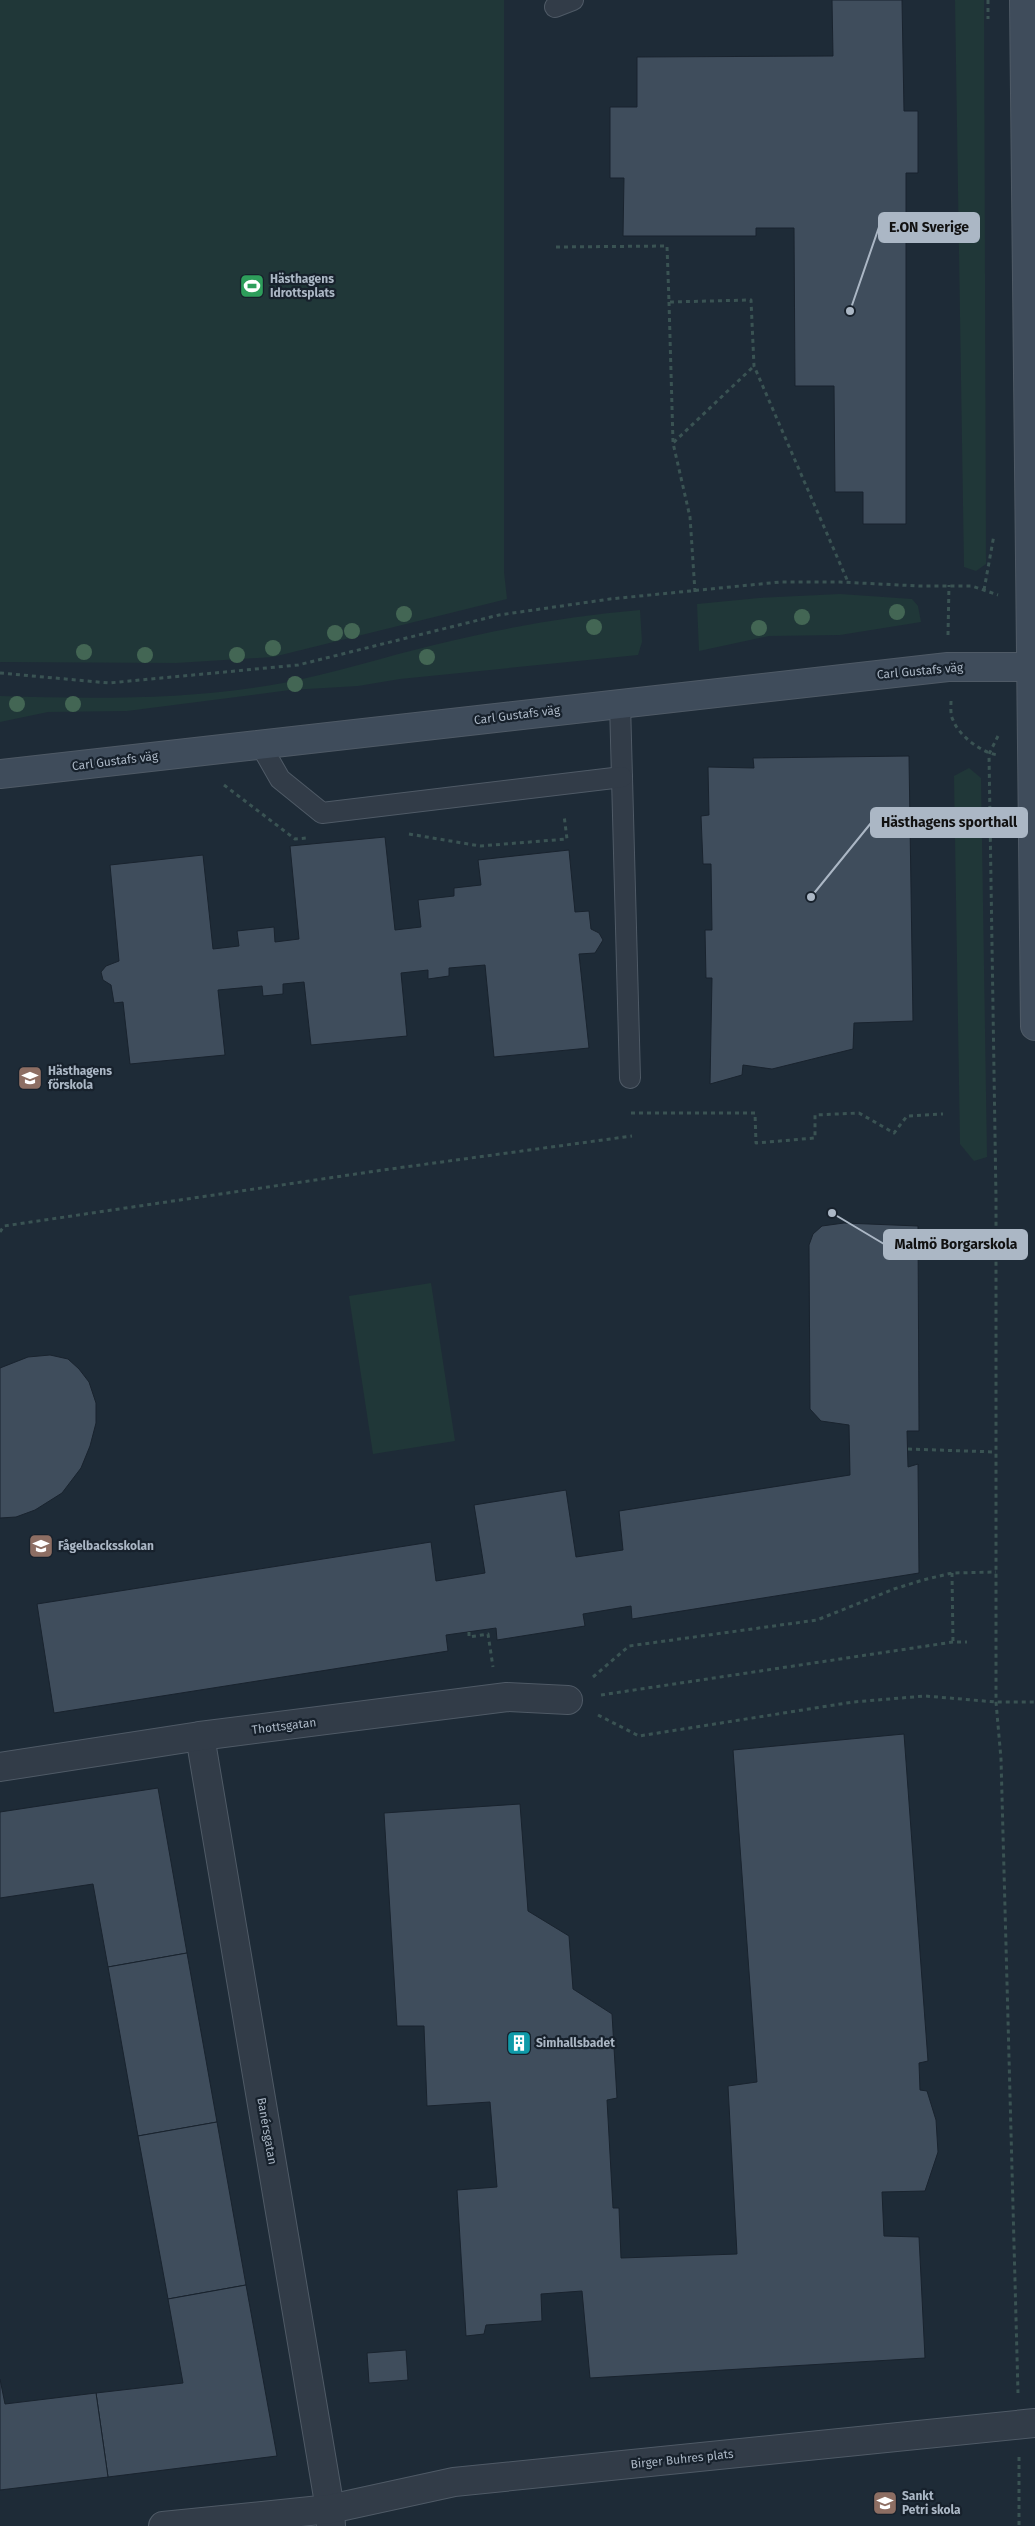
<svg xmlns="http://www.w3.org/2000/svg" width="1035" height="2526" font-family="'Fira Sans',sans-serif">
<rect width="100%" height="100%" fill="#1e2b37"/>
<!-- green -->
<g fill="#203738">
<path d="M0,0H504V572L507,599L273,657L176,663L0,662Z"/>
<path d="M955,0H984L986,564L976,571L964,567Z"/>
<path d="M840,594L912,599L918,606L921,622L840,635L769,636L699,651L697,604L759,598Z"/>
<path d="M640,610L642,642L638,655L400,679L358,686L290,690L127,711L48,712L0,722V696C95,699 189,700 283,683C335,673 384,657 434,645C502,628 570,616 640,610Z"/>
<path d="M969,768L981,778L987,1157L974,1161L960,1144L954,776Z"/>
<path d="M431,1283L455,1441L373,1454L349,1296Z"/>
</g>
<!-- building -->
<g fill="#3f4d5c" stroke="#19232e">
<path d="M832,0H902L904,111H918V173H906V524H863V492H835L834,386H795L794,228H756V236H623L624,178H610V107H637V57L833,56Z"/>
<path d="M909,756L913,1021L854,1023L853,1049L772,1069L743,1065L742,1075L710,1084L712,978H706L705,930H712L711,864H703L701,816L709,815L708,767L754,768L753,758Z"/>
<path d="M385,837L395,930L421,927L418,900L454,896V888L481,885L478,860L569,850L575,912L589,911L591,929L599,933L603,940L595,953L579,954L589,1048L494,1057L485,965L449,968V976L428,979V970L401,973L407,1036L311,1045L304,982L283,984V994L263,996L262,986L218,990L225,1055L130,1064L123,1002L114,1003L111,985L103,980L101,972L106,966L119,961L110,865L203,855L213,949L239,946L237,931L274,927L275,942L299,939L290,846Z"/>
<path d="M844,1223L918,1226L919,1431H907L908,1467L918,1464L919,1573L632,1619L631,1606L583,1614L585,1626L497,1640L496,1628L446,1635L448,1651L54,1713L37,1604L431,1542L436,1581L485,1573L474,1505L566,1490L576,1557L623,1550L619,1511L850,1475L849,1425L821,1421L810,1409L809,1245L813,1234L822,1226Z"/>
<path d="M50,1355L68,1359L79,1369L89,1382L96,1403V1423L90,1446L81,1468L62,1493L35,1510L16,1517L0,1518V1368L28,1357Z"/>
<path d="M904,1734L928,2061L919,2063L920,2090L927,2091L936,2120L938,2152L925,2191L882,2192L884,2236L919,2237L925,2358L590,2378L582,2291L541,2294L542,2321L486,2325L484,2334L466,2336L457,2190L497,2187L490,2102L427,2106L424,2026H397L384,1813L520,1804L528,1911L569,1936L573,1989L612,2014L617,2098L607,2100L613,2208H619L621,2258L737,2254L728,2086L757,2082L733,1750Z"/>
<path d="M158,1788L187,1953L108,1967L93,1884L0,1898V1812Z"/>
<path d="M187,1953L217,2122L138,2136L108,1967Z"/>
<path d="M217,2122L246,2285L168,2299L138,2136Z"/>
<path d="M246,2285L277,2456L108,2477L96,2393L183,2383L168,2299Z"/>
<path d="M406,2350L408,2380L369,2383L367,2353Z"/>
<path d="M0,2379L5,2404L96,2393L108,2477L0,2490Z"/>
</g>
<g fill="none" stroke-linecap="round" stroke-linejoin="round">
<defs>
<g id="lane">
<path d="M555,7L573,0"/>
<path d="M620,703L630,1078"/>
<path d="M260,744L280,779L322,813L622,777"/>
</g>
<g id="street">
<path d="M200,1736L330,2509L331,2526"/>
<path d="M0,1767L200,1736L507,1697L568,1700"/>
<path d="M163,2526L330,2509L454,2482L1035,2423"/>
</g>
<g id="secondary">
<path d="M1024,0L1035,1026"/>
<path d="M0,774L948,667H1035"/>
</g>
</defs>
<!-- lane casing -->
<use href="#lane" stroke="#4f5a66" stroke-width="22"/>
<!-- street casing -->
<use href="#street" stroke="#4f5a66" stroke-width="30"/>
<!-- secondary casing -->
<use href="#secondary" stroke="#4f5a66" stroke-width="30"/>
<!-- path -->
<g stroke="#3a5353" stroke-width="3" stroke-dasharray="4 4" stroke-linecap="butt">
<path d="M988,0V19"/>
<path d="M556,247L667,246L669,302L751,300L754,366L848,582"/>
<path d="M669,302L673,442"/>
<path d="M984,590L994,535"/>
<path d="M695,592L690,517L673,443L754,366"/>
<path d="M948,635L949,585"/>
<path d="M0,673L109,683L298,665L499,615L610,599L780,582H840L919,586H972L998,595"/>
<path d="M951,701C951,706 950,715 953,720C959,736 982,753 998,755"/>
<path d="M998,736L989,754L996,1199V1702L1001,1759L1018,2393"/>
<path d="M224,785L295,839L306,838"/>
<path d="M409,834L480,846L567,839L564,815"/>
<path d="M631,1113H755L756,1143L815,1138V1115L859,1113L894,1133L907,1116L943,1114"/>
<path d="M0,1232L4,1226L383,1170L632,1136"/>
<path d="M908,1449L995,1452"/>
<path d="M952,1573L953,1642"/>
<path d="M469,1632V1637L488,1634L493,1667"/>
<path d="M593,1677L629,1646L817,1620L894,1589L923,1580L952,1573L996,1572"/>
<path d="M601,1695L953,1642H967"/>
<path d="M598,1715L639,1736L853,1702L925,1696L996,1702H1035"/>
<path d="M1019,2457V2526"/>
</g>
<!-- lane -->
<use href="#lane" stroke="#323c48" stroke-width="20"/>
<!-- street -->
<use href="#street" stroke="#323c48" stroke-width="28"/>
<!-- secondary -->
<use href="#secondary" stroke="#3f4c5b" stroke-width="28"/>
</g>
<!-- trees -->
<g fill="#436654">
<circle cx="897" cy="612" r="8"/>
<circle cx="404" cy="614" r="8"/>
<circle cx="802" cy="617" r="8"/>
<circle cx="594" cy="627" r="8"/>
<circle cx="759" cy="628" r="8"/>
<circle cx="352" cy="631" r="8"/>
<circle cx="335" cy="633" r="8"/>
<circle cx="273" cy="648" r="8"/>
<circle cx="84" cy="652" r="8"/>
<circle cx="145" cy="655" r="8"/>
<circle cx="237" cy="655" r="8"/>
<circle cx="427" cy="657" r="8"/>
<circle cx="295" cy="684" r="8"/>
<circle cx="17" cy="704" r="8"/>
<circle cx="73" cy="704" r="8"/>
</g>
<!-- icons -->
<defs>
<symbol id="stadium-square" viewBox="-11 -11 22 22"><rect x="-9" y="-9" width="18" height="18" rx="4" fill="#2e9e5b" stroke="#17212c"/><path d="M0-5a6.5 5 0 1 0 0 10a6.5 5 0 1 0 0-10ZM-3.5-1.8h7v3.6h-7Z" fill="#fff"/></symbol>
<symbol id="school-square" viewBox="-11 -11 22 22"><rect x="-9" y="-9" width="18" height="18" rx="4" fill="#8d6e63" stroke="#17212c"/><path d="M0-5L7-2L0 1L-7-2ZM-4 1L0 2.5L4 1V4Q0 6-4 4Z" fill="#fff"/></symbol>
<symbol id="building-square" viewBox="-11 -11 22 22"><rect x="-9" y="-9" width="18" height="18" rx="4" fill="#0f9aa8" stroke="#17212c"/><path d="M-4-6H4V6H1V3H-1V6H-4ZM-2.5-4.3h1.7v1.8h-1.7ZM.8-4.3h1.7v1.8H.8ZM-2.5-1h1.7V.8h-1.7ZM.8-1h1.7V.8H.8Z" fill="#fff"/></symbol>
</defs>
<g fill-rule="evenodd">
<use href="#stadium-square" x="238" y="272" width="28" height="28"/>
<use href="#school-square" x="16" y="1064" width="28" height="28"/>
<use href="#school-square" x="27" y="1532" width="28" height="28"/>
<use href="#building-square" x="505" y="2029" width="28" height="28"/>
<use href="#school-square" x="871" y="2489" width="28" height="28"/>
</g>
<g text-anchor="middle" stroke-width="4.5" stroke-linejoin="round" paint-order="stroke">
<!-- poi labels -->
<g font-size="12" font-weight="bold" fill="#abb7c5" stroke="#17212c" text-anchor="start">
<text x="270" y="283">Hästhagens<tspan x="270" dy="14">Idrottsplats</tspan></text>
<text x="48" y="1075">Hästhagens<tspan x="48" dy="14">förskola</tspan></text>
<text x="58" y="1550">Fågelbacksskolan</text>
<text x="536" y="2047">Simhallsbadet</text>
<text x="902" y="2500">Sankt<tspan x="902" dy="14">Petri skola</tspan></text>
</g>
<!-- street labels -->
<g font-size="12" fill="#abb7c5" stroke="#17212c">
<text transform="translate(920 671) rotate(-5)" y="4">Carl Gustafs väg</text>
<text transform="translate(517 715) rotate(-7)" y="4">Carl Gustafs väg</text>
<text transform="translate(115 761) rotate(-7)" y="4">Carl Gustafs väg</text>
<text transform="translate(284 1726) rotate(-7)" y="4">Thottsgatan</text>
<text transform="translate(267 2131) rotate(80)" y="4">Banérsgatan</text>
<text transform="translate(682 2459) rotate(-6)" y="4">Birger Buhres plats</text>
</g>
</g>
<!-- callouts -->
<path fill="none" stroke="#abb7c5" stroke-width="2" d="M850 311L879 227M811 897L871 823M832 1213L884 1244"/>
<g fill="#abb7c5" stroke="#17212c" stroke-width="2">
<circle cx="850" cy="311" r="5"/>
<circle cx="811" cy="897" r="5"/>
<circle cx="832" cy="1213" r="5"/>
</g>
<g fill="#abb7c5" stroke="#abb7c5" stroke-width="2">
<rect x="879" y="213" width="100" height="29" rx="5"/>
<rect x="871" y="808" width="156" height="29" rx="5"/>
<rect x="884" y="1230" width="143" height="29" rx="5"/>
</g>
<g font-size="14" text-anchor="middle" font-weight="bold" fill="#111">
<text x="929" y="232">E.ON Sverige</text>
<text x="949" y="827">Hästhagens sporthall</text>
<text x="956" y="1249">Malmö Borgarskola</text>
</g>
</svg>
